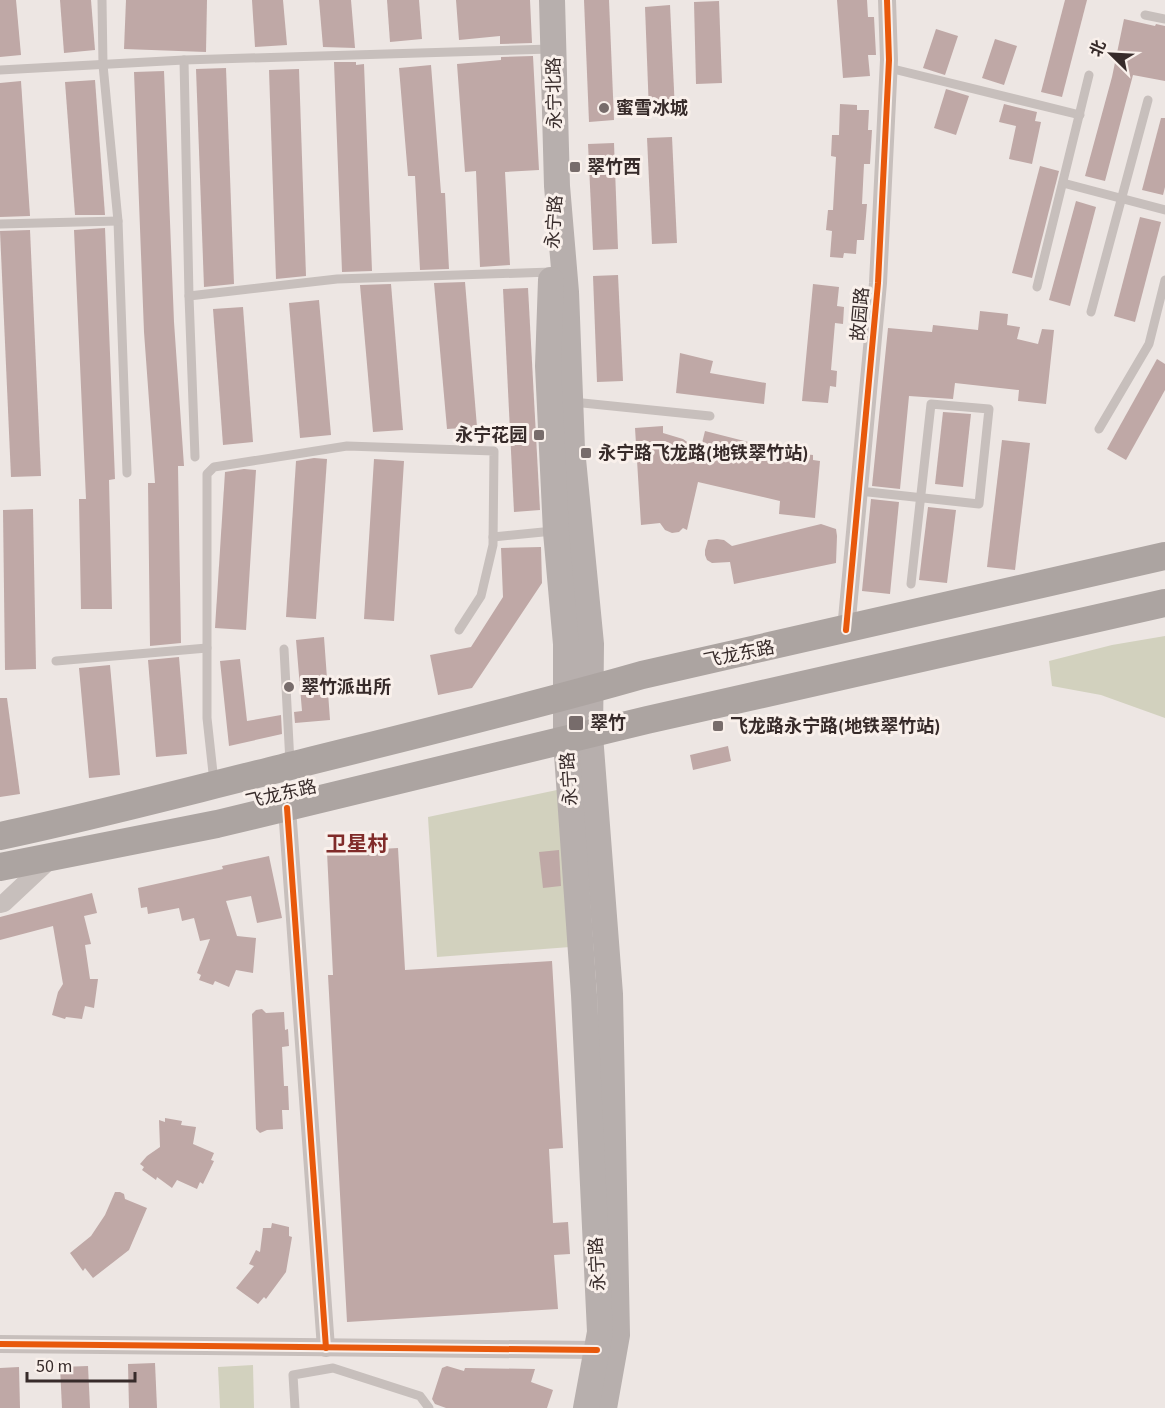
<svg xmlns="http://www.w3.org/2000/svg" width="1165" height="1408" font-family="'Source Sans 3','Noto Sans SC',sans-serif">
<rect width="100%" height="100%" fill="#ede6e3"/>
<!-- green -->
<g fill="#d2d1be">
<path d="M1165,636V718L1101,695L1052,686L1049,661L1112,645Z"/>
<path d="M557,790L570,947L437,957L428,817Z"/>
<path d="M253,1365L254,1408H220L218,1367Z"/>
</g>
<!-- building -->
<g fill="#bfa8a6">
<path d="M0,0H16L21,55L0,57Z"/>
<path d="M60,0H91L95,50L64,53Z"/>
<path d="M126,0H207L206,52L124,49Z"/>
<path d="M252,0H283L287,45L255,47Z"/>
<path d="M319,0H351L355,48L323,47Z"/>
<path d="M387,0H419L422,39L390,42Z"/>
<path d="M456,0H530L532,43L500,44V36L459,40Z"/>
<path d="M584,0H609L614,120L589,122Z"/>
<path d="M837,0H867L868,17H874L876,55H868L870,76L843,78Z"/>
<path d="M1065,0H1087L1062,97L1041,92Z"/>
<path d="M719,1L722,83L696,84L694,2Z"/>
<path d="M670,5L675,111L649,112L645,7Z"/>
<path d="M1124,19L1155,26L1156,24L1165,26V81L1133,75L1105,181L1085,176L1112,77Z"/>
<path d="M936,29L958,36L945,75L923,68Z"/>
<path d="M995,39L1017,46L1004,85L982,78Z"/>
<path d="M533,56L539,170L505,172L510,265L480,267L476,171L465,172L457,64L501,60V57Z"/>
<path d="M334,62H356V65L364,64L372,271L342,272Z"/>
<path d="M431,65L441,193H445L449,269L420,270L415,176H408L399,68Z"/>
<path d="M226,68L234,284L204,287L196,69Z"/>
<path d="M299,69L306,276L276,279L269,70Z"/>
<path d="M164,71L174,322L184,466H178L181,643L150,646L148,483H155L144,332L134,72Z"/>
<path d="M95,80L105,215H75L65,82Z"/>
<path d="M21,81L30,216L0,217V83Z"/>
<path d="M946,89L969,96L956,135L934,128Z"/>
<path d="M840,104L857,105V110H869L868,130H872L870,164H864L862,204H867L864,240H857L856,254L844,253L843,258L830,257L832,231L826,230L828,210H833L836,157L831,156L832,135H839Z"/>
<path d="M1004,104L1037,112L1035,121L1041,122L1032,164L1009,159L1016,126L999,122Z"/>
<path d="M1161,118H1165V187L1163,195L1142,190Z"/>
<path d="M672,137L677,243L652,244L647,138Z"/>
<path d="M614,143L618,249L593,250L588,144Z"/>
<path d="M1040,166L1059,171L1032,278L1012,273Z"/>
<path d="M1076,201L1096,207L1070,306L1049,300Z"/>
<path d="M1140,217L1161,222L1135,322L1114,316Z"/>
<path d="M105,228L115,479L109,480L112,609H81L79,499H86L74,230Z"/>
<path d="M30,230L41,476L11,477L0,231Z"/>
<path d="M618,275L623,381L597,382L593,276Z"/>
<path d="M465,282L477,427L447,429L434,283Z"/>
<path d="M391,284L403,430L373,432L360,285Z"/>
<path d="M813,284L839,287L837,306L844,307L843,324L835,323L831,370L837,371L836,387L830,386L828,403L802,401Z"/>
<path d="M528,288L540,510L514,512L503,289Z"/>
<path d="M319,300L331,435L300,438L289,303Z"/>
<path d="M243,307L253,442L223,445L213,309Z"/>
<path d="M980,311L1008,314L1007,325L1020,327L1017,339L1038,344L1042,329L1054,330L1046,404L1018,401L1019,390L955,383L953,399L909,396L900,489L872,486L888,328L932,332L933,325L978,330Z"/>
<path d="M680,353L713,361L710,373L766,383L764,404L676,393Z"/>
<path d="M1157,359L1165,364V390L1126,460L1107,449Z"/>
<path d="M943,412L971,414L963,487L935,484Z"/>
<path d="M663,426V433L683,439L700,451L705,431L792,453L793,445L805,446L804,454L813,455V460L820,461L815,518L779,514L780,501L698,482L687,530L683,528L679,532L672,533L665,530L660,523L641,525L635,428Z"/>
<path d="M1002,440L1030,443L1015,570L987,567Z"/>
<path d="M314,458L327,459L316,619L286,617L296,461Z"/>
<path d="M374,459L404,461L394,621L364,619Z"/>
<path d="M244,469L256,470L246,630L215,628L225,472Z"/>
<path d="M871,499L899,502L890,594L862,591Z"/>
<path d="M928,507L956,510L947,583L919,580Z"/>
<path d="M33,509L36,669L5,670L3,510Z"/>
<path d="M821,524L836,529L837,536L836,563L734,584L730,562L712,563L707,560L705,555V550L708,540L717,539L724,540L732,546Z"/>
<path d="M541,547L542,583L472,688L438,695L430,655L471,647L503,597L501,548Z"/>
<path d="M324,637L330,720L295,723L294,712L302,711L296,640Z"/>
<path d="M179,657L187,754L156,757L148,660Z"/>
<path d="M240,659L247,721L281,715L282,734L229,746L220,661Z"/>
<path d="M110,665L120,775L89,778L79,668Z"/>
<path d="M0,698H7L20,794L0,797Z"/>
<path d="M728,746L731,761L693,770L690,755Z"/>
<path d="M398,848L405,970L552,961L563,1148L549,1149L553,1223L568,1222L570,1254L554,1255L558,1309L347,1322L328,975H333L327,852Z"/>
<path d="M559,850L561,886L543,888L539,852Z"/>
<path d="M269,856L282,918L257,923L251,896L226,901L237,936L256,938L253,973L236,970L229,987L215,981L213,985L199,980L201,975L197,973L210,939L200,941L194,918L182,921L179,908L148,914L147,907L141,908L138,888L223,869L222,866Z"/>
<path d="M92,893L97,913L84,916L91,944L85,945L90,979H98L94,1008L85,1006L82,1019L66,1017L65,1019L52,1015L58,992L63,984L53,926L0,940V917Z"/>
<path d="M262,1009L266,1013L284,1012L285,1030L288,1029L289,1046L282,1047L284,1086H288L289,1110H282L283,1129L267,1130L260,1133L256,1129L252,1014L256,1010Z"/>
<path d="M165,1118L182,1121L181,1125L196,1127L193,1144L214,1153L211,1160L214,1161L203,1184L200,1182L197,1189L177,1180L172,1188L157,1177L156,1180L142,1170L144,1167L140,1164L147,1156L160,1147L159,1120L165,1122Z"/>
<path d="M115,1192H120L124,1194L125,1199L147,1208L129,1250L93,1278L85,1268L83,1271L70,1253L91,1236L105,1215Z"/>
<path d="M272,1223L289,1227V1236L292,1237L286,1272L266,1299L264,1297L258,1304L236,1288L254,1266L249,1264L256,1250L260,1252L263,1228H271Z"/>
<path d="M155,1363L157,1408H129L128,1364Z"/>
<path d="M88,1366L90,1408H62L60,1367Z"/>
<path d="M447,1366L464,1371L465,1368L535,1369L531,1382L553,1390L547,1408H446L435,1404L432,1399L442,1368Z"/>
<path d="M19,1367L20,1408H0V1368Z"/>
</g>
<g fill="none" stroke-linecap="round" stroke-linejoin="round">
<!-- service -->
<g stroke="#c7bfbc" stroke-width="9">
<path d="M102,0L103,65L118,221L127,473"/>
<path d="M1145,15L1165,19"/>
<path d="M184,60L189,296L195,457"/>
<path d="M889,68L1080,115"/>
<path d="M0,70L184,60L551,49"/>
<path d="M1063,183L1165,210"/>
<path d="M0,224L118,221"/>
<path d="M1037,287L1089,75"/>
<path d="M189,296L337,279L551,272"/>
<path d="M1091,312L1148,100"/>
<path d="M573,402L710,416"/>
<path d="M1099,429L1149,344L1165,280"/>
<path d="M859,491L979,504L989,409L931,404L911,584"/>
<path d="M493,537L553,531"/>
<path d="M284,649L290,763"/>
<path d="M56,661L207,648"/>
<path d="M214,782L207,718V474L214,467L347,446L494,451L493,545L481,596L459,630"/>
<path d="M295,1408L293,1375L333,1368L420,1396L429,1408"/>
</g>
<!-- minor -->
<g stroke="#c7bfbc" stroke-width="18">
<path d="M846,630L878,283L889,60L887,0"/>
<path d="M287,808L326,1348"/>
<path d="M0,904L4,903L52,858"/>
<path d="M0,1344L597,1350"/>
</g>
<!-- secondary -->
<g stroke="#b7afad" stroke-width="26">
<path d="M552,0L557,186L566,292L572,449L591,644L590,735L610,994L617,1335L604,1408"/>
<path d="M551,280L548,366L556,532L566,644V740L584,995L600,1332L586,1408"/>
</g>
<!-- primary -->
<g stroke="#aca4a1" stroke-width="28">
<path d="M0,836C95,816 188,791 282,768C402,738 523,709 642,675L1165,556"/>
<path d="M0,867L217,824L647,720L1165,603"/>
</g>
<defs>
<g id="cycleway">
<path d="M846,630L878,283L889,60L887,0"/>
<path d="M287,808L326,1348"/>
<path d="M0,1344L597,1350"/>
</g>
</defs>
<!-- cycleway casing -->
<use href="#cycleway" stroke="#f9f0eb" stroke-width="10"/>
<!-- cycleway -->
<use href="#cycleway" stroke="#e8590c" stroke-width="6"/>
</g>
<!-- markers -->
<g fill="#776c6b" stroke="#f9f0eb" stroke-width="2">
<circle cx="604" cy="108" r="6"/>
<rect x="569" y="161" width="12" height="12" rx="3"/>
<rect x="533" y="429" width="12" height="12" rx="3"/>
<rect x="580" y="447" width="12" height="12" rx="3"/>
<circle cx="289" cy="687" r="6"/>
<rect x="568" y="715" width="16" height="16" rx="3"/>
<rect x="712" y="720" width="12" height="12" rx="3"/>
</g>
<g text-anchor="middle" stroke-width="6" stroke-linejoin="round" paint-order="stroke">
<!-- street labels -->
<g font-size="18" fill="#372b2a" stroke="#f9f0eb">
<text transform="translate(554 93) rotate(-91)" y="6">永宁北路</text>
<text transform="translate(554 222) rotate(-86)" y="6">永宁路</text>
<text transform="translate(860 314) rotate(-85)" y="6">故园路</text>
<text transform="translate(739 654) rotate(-12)" y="6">飞龙东路</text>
<text transform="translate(569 779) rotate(-94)" y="6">永宁路</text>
<text transform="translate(281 794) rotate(-13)" y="6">飞龙东路</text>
<text transform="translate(597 1264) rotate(-93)" y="6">永宁路</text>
</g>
<!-- poi labels -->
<g font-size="18" font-weight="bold" fill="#372b2a" stroke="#f9f0eb" text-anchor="start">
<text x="616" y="114">蜜雪冰城</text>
<text x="587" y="173">翠竹西</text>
<text x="527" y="441" text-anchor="end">永宁花园</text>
<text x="598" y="459">永宁路飞龙路(地铁翠竹站)</text>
<text x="301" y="693">翠竹派出所</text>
<text x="590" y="729">翠竹</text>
<text x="730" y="732">飞龙路永宁路(地铁翠竹站)</text>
</g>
<!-- quarter labels -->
<g font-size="21" font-weight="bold" fill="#802b29" stroke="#f9f0eb">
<text x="357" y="851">卫星村</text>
</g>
</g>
<!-- north arrow -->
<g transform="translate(1111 54) rotate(294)" stroke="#f9f0eb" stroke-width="4.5" paint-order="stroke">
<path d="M0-4.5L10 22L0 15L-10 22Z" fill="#372b2a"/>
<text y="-9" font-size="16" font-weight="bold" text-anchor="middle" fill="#372b2a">北</text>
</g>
<!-- scale -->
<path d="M27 1372v9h108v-9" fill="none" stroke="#372b2a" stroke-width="3"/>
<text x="36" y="1372" font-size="18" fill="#372b2a" stroke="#f9f0eb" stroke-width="4.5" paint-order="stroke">50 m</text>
</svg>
